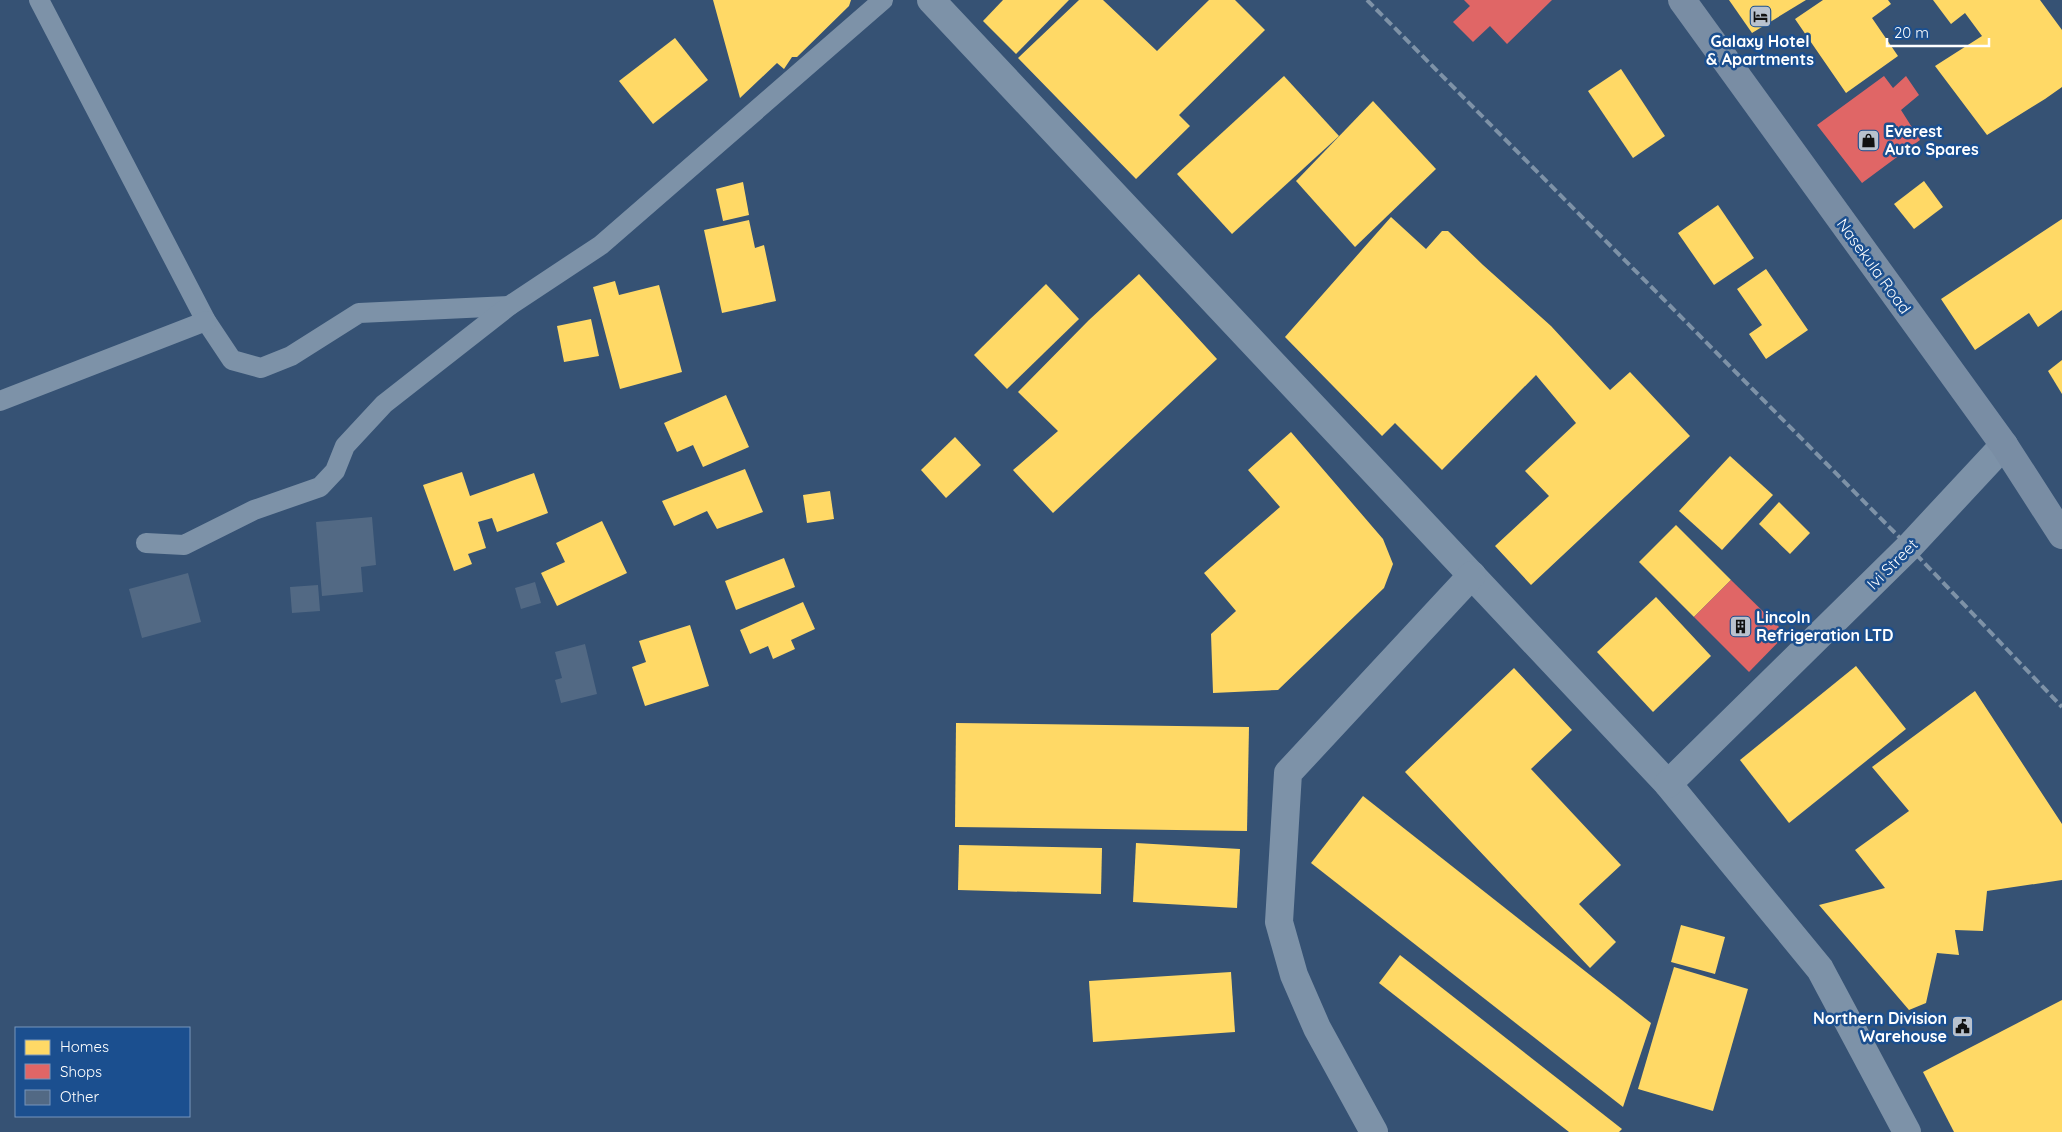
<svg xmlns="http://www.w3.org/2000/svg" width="2062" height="1132" font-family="Quicksand,sans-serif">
<rect width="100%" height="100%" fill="#365274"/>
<!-- homes -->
<g fill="#ffd966">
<path d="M713,0H851L849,6L797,57H792L784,69L777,63L740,98Z"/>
<path d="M1003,0H1069L1016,54L983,21Z"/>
<path d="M1079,0H1103L1157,51L1209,0H1235L1265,30L1179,115L1190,126L1136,179L1018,58Z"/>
<path d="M1729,0H1806L1752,33Z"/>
<path d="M1823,0H1888L1891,4L1872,18L1898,56L1846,93L1795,19Z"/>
<path d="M1933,0H2040L2062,30V87L2045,99L1987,135L1935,66L1982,36L1965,13L1951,24Z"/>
<path d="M675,38L708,80L653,124L619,81Z"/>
<path d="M1621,69L1665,136L1633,158L1588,91Z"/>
<path d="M1284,76L1339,136L1232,234L1177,174Z"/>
<path d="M1373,101L1436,169L1355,247L1296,181Z"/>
<path d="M1924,181L1943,207L1914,229L1894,204Z"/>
<path d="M743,182L749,215L723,221L716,189Z"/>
<path d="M1718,205L1754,258L1714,285L1678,233Z"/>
<path d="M1391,217L1426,249L1442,231H1448L1483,265L1551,326L1610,390L1630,372L1690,436L1531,585L1495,546L1549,496L1525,471L1576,423L1536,375L1442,470L1395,423L1382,436L1285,337Z"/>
<path d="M2062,219V310L2038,327L2029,313L1975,350L1941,299Z"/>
<path d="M749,220L755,248L764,245L776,301L722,313L704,230Z"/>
<path d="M1766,269L1808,330L1766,359L1749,334L1762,325L1737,289Z"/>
<path d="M1139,274L1217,359L1053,513L1013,470L1058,431L1018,392L1089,320Z"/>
<path d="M615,281L619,295L659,285L682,372L620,389L593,287Z"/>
<path d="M1046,284L1079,319L1007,389L974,355Z"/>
<path d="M591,319L599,356L564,362L557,326Z"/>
<path d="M2062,360V394L2048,371Z"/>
<path d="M726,395L749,447L703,467L693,445L677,452L664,423Z"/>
<path d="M1291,432L1383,539L1393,564L1384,588L1278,690L1213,693L1211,634L1236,611L1204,573L1280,507L1248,470Z"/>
<path d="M955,437L981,465L946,498L921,470Z"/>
<path d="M1730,456L1773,495L1722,550L1679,511Z"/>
<path d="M745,469L763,512L717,529L707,511L674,526L662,501Z"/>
<path d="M462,472L470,496L534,473L548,513L497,532L492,518L478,522L486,548L468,554L472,564L454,571L423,485Z"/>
<path d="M830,491L834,519L807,523L803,495Z"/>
<path d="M1779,502L1810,533L1790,554L1759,524Z"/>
<path d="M602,521L627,573L557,606L541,573L565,562L556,543Z"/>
<path d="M1676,525L1731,580L1694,617L1639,562Z"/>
<path d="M784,558L795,587L736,610L725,581Z"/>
<path d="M1656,597L1711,656L1653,712L1597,652Z"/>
<path d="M803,602L815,629L791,640L795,649L773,659L768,646L750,654L740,630Z"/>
<path d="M690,625L709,686L645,706L632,667L646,662L639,641Z"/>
<path d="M1856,666L1906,729L1789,823L1740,760Z"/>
<path d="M1514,668L1572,730L1531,769L1621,865L1579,904L1616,942L1590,968L1405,772Z"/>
<path d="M1975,691L2062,824V880L1987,891L1983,931L1955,930L1959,955L1937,953L1926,1003L1909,1010L1819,905L1885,888L1855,850L1909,811L1872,767Z"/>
<path d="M956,723L1249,727L1247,831L955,827Z"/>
<path d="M1363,796L1651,1023L1623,1107L1311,863Z"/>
<path d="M1136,843L1240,849L1237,908L1133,902Z"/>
<path d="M959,845L1102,848L1101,894L958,890Z"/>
<path d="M1681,925L1725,937L1715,974L1671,962Z"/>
<path d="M1400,955L1622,1129L1619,1132H1569L1379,983Z"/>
<path d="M1674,967L1748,989L1713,1111L1638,1089Z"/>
<path d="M1231,972L1235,1032L1093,1042L1089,981Z"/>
<path d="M2062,1000V1132H1954L1923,1072Z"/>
</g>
<!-- shops -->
<g fill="#e06666">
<path d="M1464,0H1552L1507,44L1490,26L1473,42L1453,22L1470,6Z"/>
<path d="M1884,76L1893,88L1906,76L1919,95L1901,110L1920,140L1862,183L1817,125Z"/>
<path d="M1731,580L1786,634L1749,672L1694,617Z"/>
</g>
<!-- building -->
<g fill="#526984">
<path d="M372,517L376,565L361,567L363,592L322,596L316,522Z"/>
<path d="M188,573L201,622L142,638L129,589Z"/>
<path d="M535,582L541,603L521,609L515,588Z"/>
<path d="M318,585L320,611L292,613L290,587Z"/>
<path d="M585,644L597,694L561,703L555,680L562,678L555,652Z"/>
</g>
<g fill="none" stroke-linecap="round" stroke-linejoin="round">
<!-- lane -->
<g stroke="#7d92a8" stroke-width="20">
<path d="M39,0L206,321L232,360L261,368L291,356L359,313L509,306"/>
<path d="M0,401L206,321"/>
<path d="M146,543L184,545L254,510L320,487L335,471L345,446L384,404L509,306L601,245L883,0"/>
</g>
<!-- street -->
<g stroke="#7d92a8" stroke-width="28">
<path d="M931,0L1668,784L1820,969L1907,1132"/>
<path d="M1668,784L1909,547L2004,445"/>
<path d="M1374,1132L1317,1028L1294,975L1279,922L1288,773L1472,575"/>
</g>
<!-- secondary -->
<path stroke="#798da4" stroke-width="28" d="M1682,0L2004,445L2062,535"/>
<!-- rail -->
<path stroke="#7e92a7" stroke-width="4" stroke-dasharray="9 4" stroke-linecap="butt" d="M1367,0L1909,547L2062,707"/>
</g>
<!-- icons -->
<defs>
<symbol id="hotel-square" viewBox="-11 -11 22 22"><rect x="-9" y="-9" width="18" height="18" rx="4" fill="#b9c2ce" stroke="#1b4f8f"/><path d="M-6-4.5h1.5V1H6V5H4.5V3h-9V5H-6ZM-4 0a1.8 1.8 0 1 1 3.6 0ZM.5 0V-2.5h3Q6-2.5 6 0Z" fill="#111"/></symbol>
<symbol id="shop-square" viewBox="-11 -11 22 22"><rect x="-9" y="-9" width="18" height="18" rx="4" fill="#b9c2ce" stroke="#1b4f8f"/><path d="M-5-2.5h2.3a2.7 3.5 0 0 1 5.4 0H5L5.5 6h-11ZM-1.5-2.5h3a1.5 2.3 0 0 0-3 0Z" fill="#111"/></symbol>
<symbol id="building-square" viewBox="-11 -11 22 22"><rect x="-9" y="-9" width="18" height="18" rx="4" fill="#b9c2ce" stroke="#1b4f8f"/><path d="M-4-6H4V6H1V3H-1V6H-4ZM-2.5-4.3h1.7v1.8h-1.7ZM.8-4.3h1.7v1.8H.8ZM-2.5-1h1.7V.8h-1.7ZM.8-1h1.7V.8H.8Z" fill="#111"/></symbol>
<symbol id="civic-square" viewBox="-11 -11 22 22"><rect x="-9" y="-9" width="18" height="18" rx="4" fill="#b9c2ce" stroke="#1b4f8f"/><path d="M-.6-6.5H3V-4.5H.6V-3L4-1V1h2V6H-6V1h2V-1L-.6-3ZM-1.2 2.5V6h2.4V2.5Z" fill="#111"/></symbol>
</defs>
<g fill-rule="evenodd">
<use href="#hotel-square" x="1748" y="4" width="25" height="25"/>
<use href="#shop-square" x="1856" y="128" width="25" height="25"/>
<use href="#building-square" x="1728" y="614" width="25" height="25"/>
<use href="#civic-square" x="1950" y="1014" width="25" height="25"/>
</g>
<g text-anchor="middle" stroke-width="5" stroke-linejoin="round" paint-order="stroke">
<!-- poi labels -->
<g font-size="16" font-weight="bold" fill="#fff" stroke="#1b4f8f" text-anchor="start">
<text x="1760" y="47" text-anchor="middle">Galaxy Hotel<tspan x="1760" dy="18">&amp; Apartments</tspan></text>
<text x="1885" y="137">Everest<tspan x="1885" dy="18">Auto Spares</tspan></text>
<text x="1756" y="623">Lincoln<tspan x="1756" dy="18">Refrigeration LTD</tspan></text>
<text x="1947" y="1024" text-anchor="end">Northern Division<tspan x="1947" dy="18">Warehouse</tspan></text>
</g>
<!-- street labels -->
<g font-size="16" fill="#fff" stroke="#1b4f8f">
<text transform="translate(1874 266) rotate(54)" y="6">Nasekula Road</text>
<text transform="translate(1892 564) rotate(-45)" y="6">Ivi Street</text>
</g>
</g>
<!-- legend -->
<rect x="15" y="1027" width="175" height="90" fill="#1b4f8f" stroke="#7695bc"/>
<rect x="25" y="1040" width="25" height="15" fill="#ffd966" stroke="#7695bc"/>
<text x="60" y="1052" font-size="15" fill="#ffffff">Homes</text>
<rect x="25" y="1064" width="25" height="15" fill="#e06666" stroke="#7695bc"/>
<text x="60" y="1077" font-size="15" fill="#ffffff">Shops</text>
<rect x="25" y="1090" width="25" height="15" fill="#526984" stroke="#7695bc"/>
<text x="60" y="1102" font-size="15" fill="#ffffff">Other</text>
<!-- scale -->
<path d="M1887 38v8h102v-8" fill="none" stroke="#ffffff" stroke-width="2.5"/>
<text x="1894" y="38" font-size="15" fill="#ffffff" stroke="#1b4f8f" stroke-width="4" paint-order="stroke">20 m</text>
</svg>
